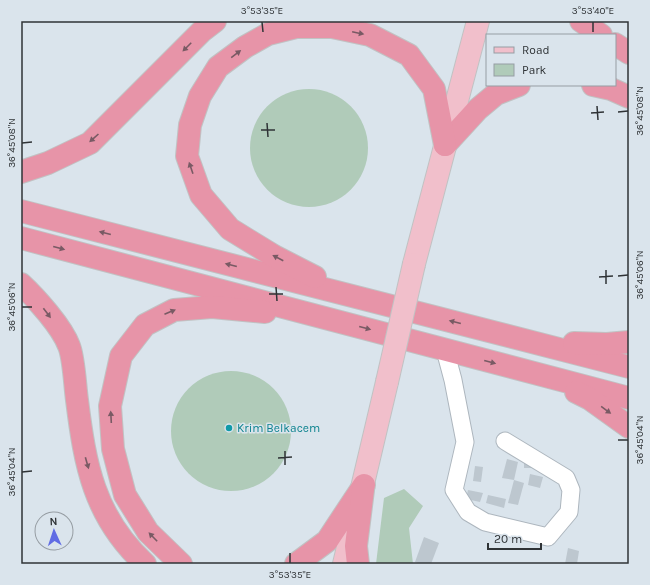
<svg xmlns="http://www.w3.org/2000/svg" width="650" height="585" font-family="Karla,sans-serif">
<rect width="100%" height="100%" fill="#dae4ec"/>
<!-- green -->
<g fill="#b0cbb9">
<circle cx="309" cy="148" r="59"/>
<circle cx="231" cy="431" r="60"/>
<path d="M404,489L423,506L409,528L413,564H376L384,498Z"/>
</g>
<!-- building -->
<g fill="#bdc7cf">
<rect x="524" y="455" width="8" height="13"/>
<path d="M507,459L518,462L514,480L502,478Z"/>
<path d="M475,466L483,467L481,482L473,481Z"/>
<path d="M530,474L543,477L540,488L528,485Z"/>
<path d="M514,480L524,483L518,505L508,503Z"/>
<path d="M468,490L483,493L480,502L466,499Z"/>
<path d="M488,495L506,499L504,508L486,503Z"/>
<path d="M424,537L439,543L431,564H421L415,562Z"/>
<path d="M568,548L579,551L577,564H565Z"/>
</g>
<g fill="none" stroke-linecap="round" stroke-linejoin="round">
<defs>
<path id="minor" d="M445,350L453,380L465,442L454,490L468,512L485,522L548,537L569,512L571,490L566,478L505,441"/>
<g id="major">
<path d="M414,264L478,21"/>
<path d="M344,564L387,382"/>
</g>
<g id="highway">
<path d="M581,21L601,35"/>
<path d="M615,44L629,53"/>
<path d="M593,85L611,89L629,97"/>
<path d="M445,145L478,109L496,94L519,85"/>
<path d="M21,172L48,163L90,143L202,31L215,21"/>
<path d="M21,211L629,367"/>
<path d="M21,238L629,398"/>
<path d="M315,277L274,256L230,229L201,195L187,156L190,125L200,96L218,67L245,47L268,34L296,27H332L370,35L409,55L434,89L445,145"/>
<path d="M21,284C36,298 62,327 69,346C74,358 75,386 77,400C85,465 94,517 145,564"/>
<path d="M574,343L607,344L629,342"/>
<path d="M576,392L590,399L629,427"/>
<path d="M181,564L148,532L125,495L113,449L110,406L121,356L145,325L174,310L212,307L265,312"/>
<path d="M296,564L327,541L364,485"/>
<path d="M358,564L356,546L363,490"/>
</g>
</defs>
<!-- minor casing -->
<use href="#minor" stroke="#adb6be" stroke-width="19"/>
<!-- major casing -->
<use href="#major" stroke="#c1c2c3" stroke-width="24"/>
<!-- highway casing -->
<use href="#highway" stroke="#c1c2c3" stroke-width="24"/>
<!-- minor -->
<use href="#minor" stroke="#fff" stroke-width="17"/>
<!-- major -->
<use href="#major" stroke="#f1bfcb" stroke-width="22"/>
<!-- highway -->
<use href="#highway" stroke="#e794a8" stroke-width="22"/>
<defs>
<path id="major-bridge" d="M387,382L414,264"/>
</defs>
<!-- major-bridge casing -->
<use href="#major-bridge" stroke="#c1c2c3" stroke-width="24" stroke-linecap="butt"/>
<!-- major-bridge -->
<use href="#major-bridge" stroke="#f1bfcb" stroke-width="22"/>
</g>
<!-- one-way arrows -->
<defs><path id="oneway-solid" d="M-6-.8H1V-3.2L6.5 0L1 3.2V.8H-6Z"/></defs>
<g fill="#795a64">
<use href="#oneway-solid" transform="translate(358 33) rotate(12)"/>
<use href="#oneway-solid" transform="translate(187 47) rotate(135)"/>
<use href="#oneway-solid" transform="translate(236 54) rotate(-37)"/>
<use href="#oneway-solid" transform="translate(94 138) rotate(138)"/>
<use href="#oneway-solid" transform="translate(191 168) rotate(-109)"/>
<use href="#oneway-solid" transform="translate(105 233) rotate(-166)"/>
<use href="#oneway-solid" transform="translate(59 248) rotate(15)"/>
<use href="#oneway-solid" transform="translate(278 258) rotate(-152)"/>
<use href="#oneway-solid" transform="translate(231 265) rotate(-166)"/>
<use href="#oneway-solid" transform="translate(170 312) rotate(-23)"/>
<use href="#oneway-solid" transform="translate(47 313) rotate(53)"/>
<use href="#oneway-solid" transform="translate(455 322) rotate(-166)"/>
<use href="#oneway-solid" transform="translate(365 328) rotate(15)"/>
<use href="#oneway-solid" transform="translate(490 362) rotate(15)"/>
<use href="#oneway-solid" transform="translate(606 410) rotate(36)"/>
<use href="#oneway-solid" transform="translate(111 417) rotate(-93)"/>
<use href="#oneway-solid" transform="translate(87 463) rotate(74)"/>
<use href="#oneway-solid" transform="translate(153 537) rotate(-134)"/>
</g>
<!-- ticks -->
<path fill="none" stroke="#2f3336" stroke-width="1.5" d="M262,22L263,32M593,22V32M597,106L598,120M618,112L628,111M591,113L604,112M267,123L268,137M261,130H275M22,143L32,142M606,270V284M618,276L628,275M599,277L613,276M276,287L277,301M269,294H283M22,307H32M618,440H628M285,451V465M278,458L292,457M22,472L32,471M290,553V563"/>
<!-- markers -->
<circle fill="#0f9aa8" stroke="#dae4ec" stroke-width="1.5" cx="229" cy="428" r="4"/>
<g text-anchor="middle" stroke-width="3" stroke-linejoin="round" paint-order="stroke">
<!-- culture labels -->
<g font-size="12" fill="#0d838f" stroke="#dae4ec" text-anchor="start">
<text x="237" y="432">Krim Belkacem</text>
</g>
</g>
<!-- border -->
<rect width="650" height="585" fill="none" stroke="#dae4ec" stroke-width="44"/>
<!-- legend -->
<rect x="486" y="34" width="130" height="52" fill="#dae4ec" stroke="#969da3"/>
<rect x="494" y="47" width="20" height="6" fill="#f1bfcb" stroke="#969da3"/>
<text x="522" y="54" font-size="12" fill="#2f3336">Road</text>
<rect x="494" y="64" width="20" height="12" fill="#b0cbb9" stroke="#969da3"/>
<text x="522" y="74" font-size="12" fill="#2f3336">Park</text>
<!-- north arrow -->
<g transform="translate(54 531) rotate(357)"><circle r="19" fill="#dae4ec" stroke="#969da3"/>
<path d="M0-3L7 15L0 10L-7 15Z" fill="#606ce4"/>
<text y="-6" font-size="11" font-weight="bold" text-anchor="middle" fill="#2f3336">N</text>
</g>
<!-- scale -->
<path d="M488 543v6h53v-6" fill="none" stroke="#2f3336" stroke-width="2"/>
<text x="494" y="543" font-size="12" fill="#2f3336" stroke="#dae4ec" stroke-width="3" paint-order="stroke">20 m</text>
<rect x="22" y="22" width="606" height="541" fill="none" stroke="#2f3336" stroke-width="1.5"/>
<g font-size="10" text-anchor="middle" fill="#2f3336">
<text x="262" y="14">3°53'35"E</text>
<text x="593" y="14">3°53'40"E</text>
<text transform="translate(639 111) rotate(-90)" y="4">36°45'08"N</text>
<text transform="translate(11 143) rotate(-90)" y="4">36°45'08"N</text>
<text transform="translate(639 275) rotate(-90)" y="4">36°45'06"N</text>
<text transform="translate(11 307) rotate(-90)" y="4">36°45'06"N</text>
<text transform="translate(639 440) rotate(-90)" y="4">36°45'04"N</text>
<text transform="translate(11 472) rotate(-90)" y="4">36°45'04"N</text>
<text x="290" y="578">3°53'35"E</text>
</g>
</svg>
